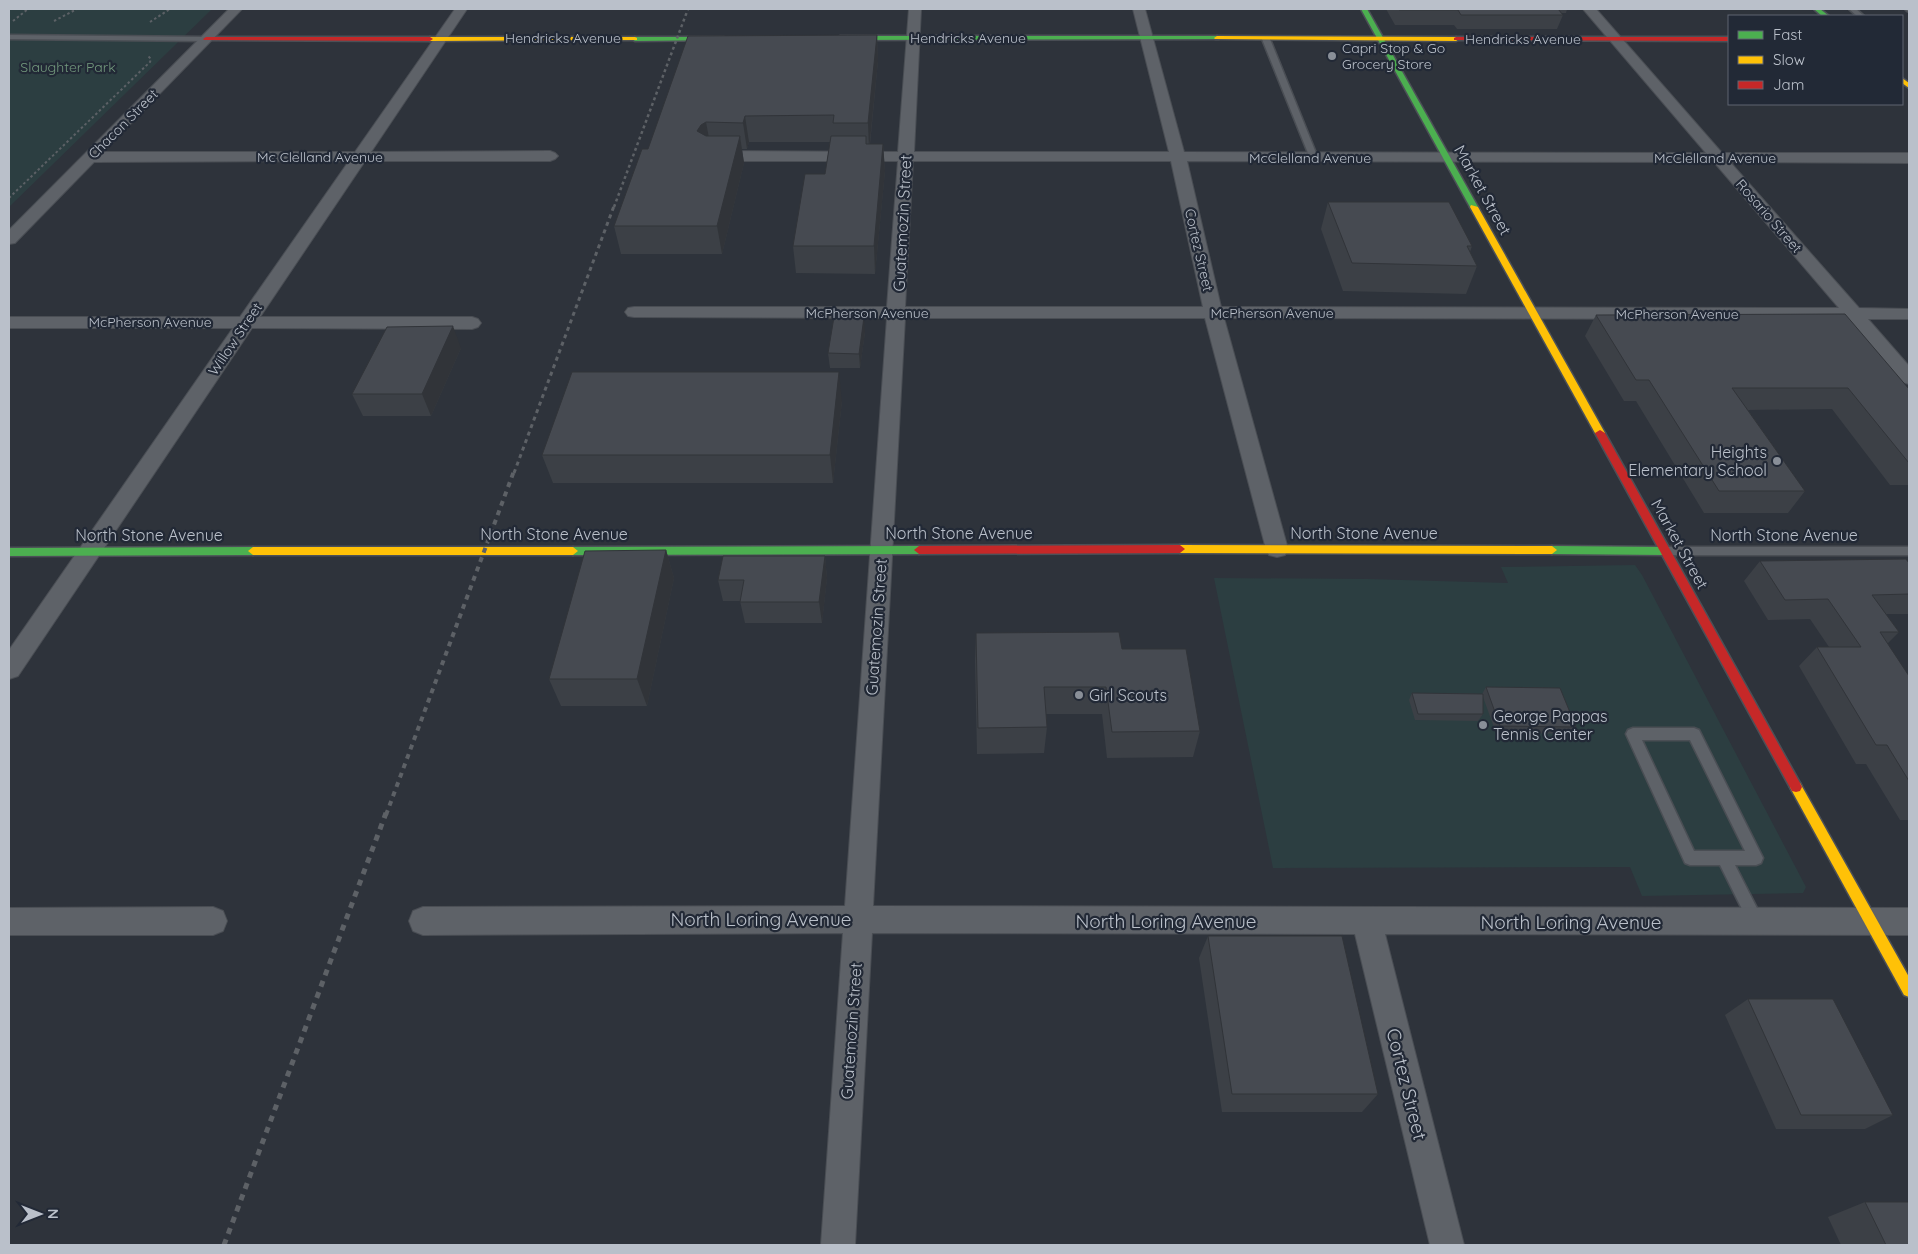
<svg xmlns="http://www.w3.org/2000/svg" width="1918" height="1254" font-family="Quicksand,sans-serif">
<rect width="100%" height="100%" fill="#2e333b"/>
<!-- green -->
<g fill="#2c3e41">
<path d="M9,9H212L9,207Z"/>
<path d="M1635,565L1642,575L1806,887L1803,893L1642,896L1630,867L1273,868L1214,578L1368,579L1508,583L1501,567Z"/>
</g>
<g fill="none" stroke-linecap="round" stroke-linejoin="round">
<defs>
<g id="lane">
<path d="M1849,9H1856L1864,16H1857Z"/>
<path d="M1905,9H1909V12L1907,11Z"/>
<path d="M9,35L206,37L210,39L206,41L9,39Z"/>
<path d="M1266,37L1270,39L1318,158L1317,160L1310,158L1262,39Z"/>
<path d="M1665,547H1909V555H1665L1659,551Z"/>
<path d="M1633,728H1694L1699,730L1763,858L1761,863L1756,865H1735L1764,922L1761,927L1756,929L1751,927L1720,865H1690L1685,863L1626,734L1628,730ZM1642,740H1690L1745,851H1694Z"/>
</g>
<g id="street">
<path d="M229,9H242L103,152H355L455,9H467L371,152L550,151L555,153L558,156L555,159L550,161H365L260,317H472L478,319L481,323L478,327L472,329L252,328L18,676L9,679V650L233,328H9V317H240L349,161L94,162L15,243L9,244V230Z"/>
<path d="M909,9H921L914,152H1169L1133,9H1145L1184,152L1706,153L1583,9H1596L1722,153H1909V163L1730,162L1859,308L1909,309V319H1868L1909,366V384L1902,382L1848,319L1224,318L1288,549L1285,555L1277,557L1269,555L1266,549L1205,318H905L873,906L1909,908V935L1385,934L1464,1245H1430L1355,934L872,933L855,1245H821L843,933L423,935L413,931L409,921L413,911L423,907L845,906L887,318L634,317L628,316L625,312L628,308L634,307H887L898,161H711L706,159L703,156L706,153L711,151L898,152ZM913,161H1171L1203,307H905ZM1187,161L1714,162L1839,308L1221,307Z"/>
<path d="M213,907L223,911L227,921L223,931L213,935H9V908Z"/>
</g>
<g id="fast">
<path d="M1361,9H1367L1478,207L1477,209L1470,207Z"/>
<path d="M1814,9H1820L1829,16H1822Z"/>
<path d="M1217,36L1220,38L1219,39L840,40L837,38L840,36Z"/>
<path d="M724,37L726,38V40L635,41L632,39L635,37Z"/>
<path d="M919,546L924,550L919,554L573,555L568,551L573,547Z"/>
<path d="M1552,546L1665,547L1670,551L1665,555L1552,554L1547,550Z"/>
<path d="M253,547L258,551L253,555L9,556V548Z"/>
</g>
<g id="slow">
<path d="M1217,36L1456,37L1459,39L1456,41L1215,39L1214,38Z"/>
<path d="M635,37L637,38V40L430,41L427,39L430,37Z"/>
<path d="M1902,78L1909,83V88L1902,83Z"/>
<path d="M1471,205L1478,207L1605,433L1603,435L1600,436L1595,433L1470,207Z"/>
<path d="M1180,545L1552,546L1557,550L1552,554L1180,553L1175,549Z"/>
<path d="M253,547H573L578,551L573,555H253L248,551Z"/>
<path d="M1796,782L1800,783L1909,977V997L1904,995L1792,791L1790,787L1792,783Z"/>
</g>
<g id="jam">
<path d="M206,37H430L433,39L430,41L204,40L203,39Z"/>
<path d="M1456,37H1729V41L1454,40V38Z"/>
<path d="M1600,430L1605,433L1800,783L1802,787L1800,791L1796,792L1792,791L1595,433Z"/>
<path d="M1180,545L1185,549L1180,553L919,554L914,550L919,546Z"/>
</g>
</defs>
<!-- lane casing -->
<use href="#lane" stroke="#4a4e54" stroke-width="3"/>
<!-- street casing -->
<use href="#street" stroke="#4a4e54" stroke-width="2"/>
<!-- fast casing -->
<use href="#fast" stroke="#4c5057" stroke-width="3"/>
<!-- slow casing -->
<use href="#slow" stroke="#4c5057" stroke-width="3"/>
<!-- jam casing -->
<use href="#jam" stroke="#4c5057" stroke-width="3"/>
<!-- path -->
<g stroke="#5c6166" stroke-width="2" stroke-dasharray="2.5 2.5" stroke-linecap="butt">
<path d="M13,21L28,9"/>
<path d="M54,21L77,9"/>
<path d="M150,22L170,9"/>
<path d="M9,198L150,62L151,59L147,55"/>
</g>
<!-- lane -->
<use href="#lane" fill="#5e6268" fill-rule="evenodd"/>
<!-- street -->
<use href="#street" fill="#5e6268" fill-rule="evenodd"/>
<!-- fast -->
<use href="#fast" fill="#4caf50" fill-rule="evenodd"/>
<!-- slow -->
<use href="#slow" fill="#ffc107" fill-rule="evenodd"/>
<!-- jam -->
<use href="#jam" fill="#c62828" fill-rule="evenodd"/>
<!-- rail-far3 -->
<path stroke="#5d6166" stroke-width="2.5" stroke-dasharray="3 3" stroke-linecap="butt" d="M614,207L688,9"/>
<!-- rail-far2 -->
<path stroke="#5d6166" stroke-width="3" stroke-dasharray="4 4" stroke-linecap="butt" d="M514,473L614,206"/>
<!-- rail-far1 -->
<path stroke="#5d6166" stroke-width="4" stroke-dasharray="5 5" stroke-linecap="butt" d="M386,815L514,471"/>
<!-- rail -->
<path stroke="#5d6166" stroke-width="5" stroke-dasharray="6 6" stroke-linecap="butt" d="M224,1245L386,813"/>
</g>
<!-- wall -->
<g fill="#3c4046">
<path d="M1386,9H1567L1566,13H1561L1563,15L1557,29H1457L1454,25H1395Z"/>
<path d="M877,35L878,61L870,144H883L885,171L875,274L796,273L793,246L825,174L830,142H749L747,149H742L744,163L722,254H621L614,226L648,149Z"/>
<path d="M1328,202L1472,246L1470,252L1477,266L1466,294L1343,291L1321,229Z"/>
<path d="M1596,315L1909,389V485H1890L1832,409L1748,410L1805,491L1788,513H1704L1636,401H1624L1585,336Z"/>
<path d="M865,332L860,368H830L828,353Z"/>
<path d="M461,348L431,416H363L352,394Z"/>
<path d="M842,401L833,483H553L542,455Z"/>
<path d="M666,550L674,578L647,706H561L549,679Z"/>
<path d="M825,556L827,578L822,623H745L740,601H723L718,580Z"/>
<path d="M1760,561L1909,563V614H1886L1899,632L1887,644L1909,676V820H1900L1866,764H1856L1799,666L1817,647H1829L1810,619L1768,620L1744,581Z"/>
<path d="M976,633L1122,649L1200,731L1193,757L1107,758L1102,714H1046L1047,727L1044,753L977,754L975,661Z"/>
<path d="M1486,687L1576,727L1571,734L1496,733L1483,697V714L1478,721L1415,720L1409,700L1412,693L1482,694Z"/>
<path d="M1208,936L1378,1094L1362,1112H1222L1199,958Z"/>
<path d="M1748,999L1893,1115L1865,1129H1776L1725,1015Z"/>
<path d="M1865,1202L1909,1245H1841L1828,1217Z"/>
</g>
<!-- shaded-wall -->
<g fill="#313439">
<path d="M877,35L878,61L869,150L868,123Z"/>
<path d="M745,116L749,142L747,149L743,123Z"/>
<path d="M706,122L711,149L697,131L701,125Z"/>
<path d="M740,136L744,163L722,254L717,226Z"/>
<path d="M883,144L885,171L875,274L874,246Z"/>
<path d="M864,317L865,332L860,368L859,354Z"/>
<path d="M453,326L461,348L431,416L422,394Z"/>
<path d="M839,372L842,401L833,483L830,455Z"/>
<path d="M666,550L674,578L647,706L637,679Z"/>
<path d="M825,556L827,578L822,623L819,602Z"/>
</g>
<!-- building -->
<g fill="#464a51" stroke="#313439">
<path d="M1398,9H1558L1563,15H1461L1458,10H1399Z"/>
<path d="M877,35L868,123H833L834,115L745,116L743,123L706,122L701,125L697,131L706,136H740L717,226H614L642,149H648L688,36Z"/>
<path d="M831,136H866V144H883L874,246H793L805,174H825Z"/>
<path d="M1328,202H1449L1472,246H1467L1477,266L1352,263Z"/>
<path d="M1845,314L1909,389V463L1848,388H1732L1805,491H1719L1649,380H1636L1596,315Z"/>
<path d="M834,317H864L859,354L828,353Z"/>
<path d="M453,326L422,394H352L387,327Z"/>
<path d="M572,372H839L830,455H542Z"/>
<path d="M666,550L637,679H549L585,551Z"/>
<path d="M723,556H825L819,602H740L744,580H718Z"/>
<path d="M1906,559L1909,563V594L1872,595L1899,632H1880L1909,676V781L1887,745H1876L1817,647H1861L1828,599L1785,600L1760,561Z"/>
<path d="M1119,632L1122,649H1186L1200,731L1112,732L1106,687H1044L1047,727L978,728L976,633Z"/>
<path d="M1486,687L1560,688L1576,727L1500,726Z"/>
<path d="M1412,693L1483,694V714H1418Z"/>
<path d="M1208,936H1342L1378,1094H1232Z"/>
<path d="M1748,999H1833L1893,1115H1801Z"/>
<path d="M1865,1202H1909V1245H1886Z"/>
</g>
<!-- markers -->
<g fill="#898f98" stroke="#222936" stroke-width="2">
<circle cx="1332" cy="56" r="5"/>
<circle cx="1777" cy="461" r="5"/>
<circle cx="1079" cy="695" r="5"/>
<circle cx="1483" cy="725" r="5"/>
</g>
<g text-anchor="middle" stroke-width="4.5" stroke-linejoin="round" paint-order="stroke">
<!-- far-street labels -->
<g font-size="14" fill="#bac0ca" stroke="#222936">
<text x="563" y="43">Hendricks Avenue</text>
<text x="968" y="43">Hendricks Avenue</text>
<text x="1523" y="44">Hendricks Avenue</text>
<text transform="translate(123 124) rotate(-45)" y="5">Chacon Street</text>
<text x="320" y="162">Mc Clelland Avenue</text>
<text x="1310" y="163">McClelland Avenue</text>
<text x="1715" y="163">McClelland Avenue</text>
<text transform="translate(1769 216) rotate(49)" y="5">Rosario Street</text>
<text transform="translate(1199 250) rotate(77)" y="5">Cortez Street</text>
<text x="867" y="318">McPherson Avenue</text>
<text x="1272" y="318">McPherson Avenue</text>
<text x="1677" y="319">McPherson Avenue</text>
<text x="150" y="327">McPherson Avenue</text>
<text transform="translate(235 339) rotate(-56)" y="5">Willow Street</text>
</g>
<!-- far-poi labels -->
<g font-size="14" fill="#bac0ca" stroke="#222936" text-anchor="start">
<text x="1342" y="53">Capri Stop &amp; Go<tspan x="1342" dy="16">Grocery Store</tspan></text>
</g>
<!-- far-park labels -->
<g font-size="14" fill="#73997d" stroke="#222936">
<text x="68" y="72">Slaughter Park</text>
</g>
<!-- street labels -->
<g font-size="16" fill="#bac0ca" stroke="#222936">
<text transform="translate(1483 190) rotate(61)" y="6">Market Street</text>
<text transform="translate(902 223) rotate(-87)" y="6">Guatemozin Street</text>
<text x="959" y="539">North Stone Avenue</text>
<text x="1364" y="539">North Stone Avenue</text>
<text x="554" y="540">North Stone Avenue</text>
<text x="149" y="541">North Stone Avenue</text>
<text x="1784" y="541">North Stone Avenue</text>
<text transform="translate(1680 544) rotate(61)" y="6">Market Street</text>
<text transform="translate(876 627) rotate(-86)" y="6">Guatemozin Street</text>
<text transform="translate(851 1031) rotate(-86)" y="6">Guatemozin Street</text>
</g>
<!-- poi labels -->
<g font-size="16" fill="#bac0ca" stroke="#222936" text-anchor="start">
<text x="1767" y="458" text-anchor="end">Heights<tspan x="1767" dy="18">Elementary School</tspan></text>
<text x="1089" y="701">Girl Scouts</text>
<text x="1493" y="722">George Pappas<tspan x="1493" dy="18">Tennis Center</tspan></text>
</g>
<!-- near-street labels -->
<g font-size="19" fill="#bac0ca" stroke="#222936">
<text x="761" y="926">North Loring Avenue</text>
<text x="1166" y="928">North Loring Avenue</text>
<text x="1571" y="929">North Loring Avenue</text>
<text transform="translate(1407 1084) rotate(76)" y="7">Cortez Street</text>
</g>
</g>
<!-- border -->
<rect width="1918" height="1254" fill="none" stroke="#bac0ca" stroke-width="20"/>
<!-- legend -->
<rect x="1728" y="15" width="175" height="90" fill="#222936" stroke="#5f6571"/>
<rect x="1738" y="31" width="25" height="8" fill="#4caf50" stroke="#5f6571"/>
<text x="1773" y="40" font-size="15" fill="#bac0ca">Fast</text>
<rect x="1738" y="56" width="25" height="8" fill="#ffc107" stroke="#5f6571"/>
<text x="1773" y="65" font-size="15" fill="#bac0ca">Slow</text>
<rect x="1738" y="81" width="25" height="8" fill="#c62828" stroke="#5f6571"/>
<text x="1773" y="90" font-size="15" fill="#bac0ca">Jam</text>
<!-- north arrow -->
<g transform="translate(40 1214) rotate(90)" stroke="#222936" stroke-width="4" paint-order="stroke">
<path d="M0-4L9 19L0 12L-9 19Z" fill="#bac0ca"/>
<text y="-8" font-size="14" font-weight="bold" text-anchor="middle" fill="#bac0ca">N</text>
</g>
</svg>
